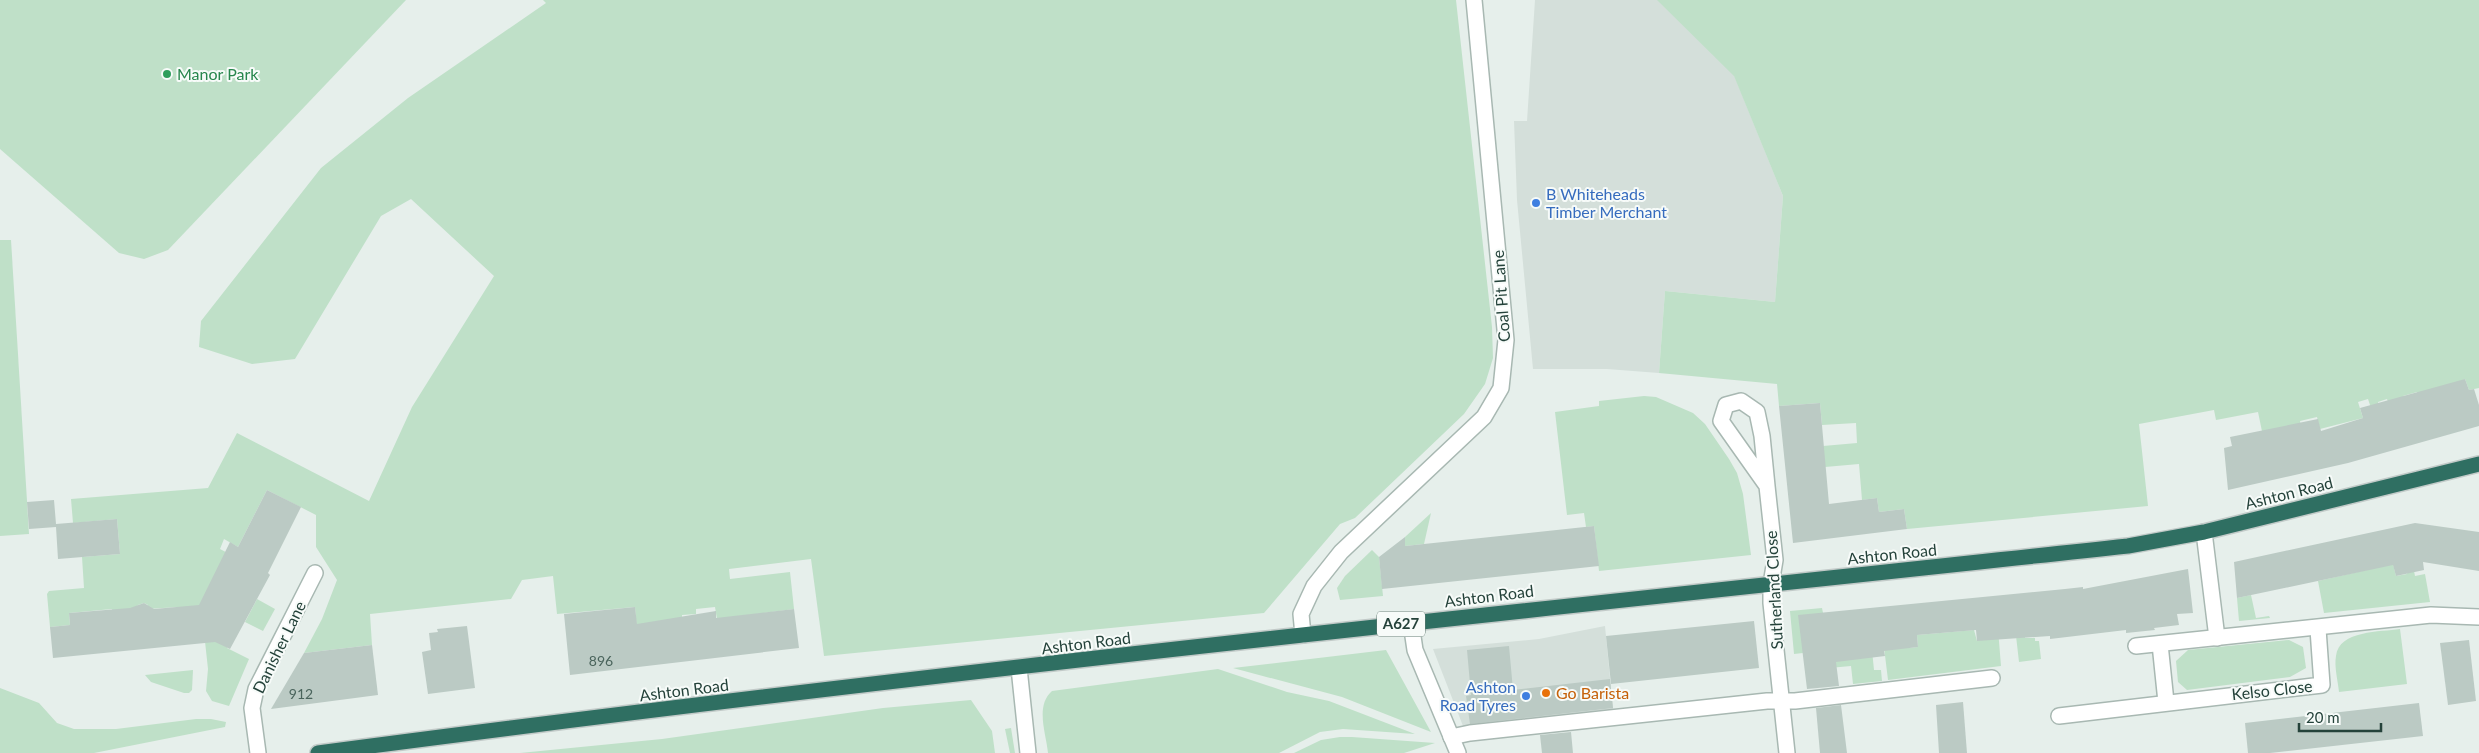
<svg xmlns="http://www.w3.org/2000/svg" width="2479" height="753" font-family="Lato,sans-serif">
<rect width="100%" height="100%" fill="#e6efeb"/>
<!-- built -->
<g fill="#d4dfda">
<path d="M1535,0H1658L1734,75L1783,196L1775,302L1665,291L1659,373L1607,369H1533L1517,200L1514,121H1527Z"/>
<path d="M1605,626L1613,709L1463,726L1433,649L1539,639Z"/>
</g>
<!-- green -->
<g fill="#bfe0c8">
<path d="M0,0H406L168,250L144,259L119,253L0,149Z"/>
<path d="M543,0H1456L1492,327L1493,358L1485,384L1464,414L1355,518L1340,524L1264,613L824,656L811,559L729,569L730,579L790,572L794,609L717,619L715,607L696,609V614L682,615V625L637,631L635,607L557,614L553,576L522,580L511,599L370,614L372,645L304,653L322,619L337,580L316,547V515L267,490L238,547L224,539L220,549L239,559L227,648L249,659L229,706L212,701L206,691L208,669L202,614L178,607L148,609V605L144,603L138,605L115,644L112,609L69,613L70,625L50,627L47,594L49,591L84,588L82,557L120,554L117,519L73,523L71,499L208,488L237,433L369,501L412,407L494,276L411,199L381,216L295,359L252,364L199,347L201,321L321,168L408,98L546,3Z"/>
<path d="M1657,0H2479V388L2469,390L2465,379L2421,404L2417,392L2403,396L2406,408L2392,413L2387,399L2378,402L2381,415L2374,417L2368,399L2358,402L2363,418L2320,429L2317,417L2300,421L2302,432L2264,441L2258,412L2216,420L2214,410L2139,424L2148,506L1907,529L1904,509L1879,512L1877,498L1862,500L1859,464L1825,467L1823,446L1857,443L1856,423L1822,425L1820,403L1779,406L1777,384L1659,373L1665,291L1775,302L1783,196L1734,76Z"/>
<path d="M0,240H11L29,534L0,536Z"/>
<path d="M1644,396L1656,397L1693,413L1705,424L1729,459L1737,473L1743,494L1751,555L1599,571L1594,526L1586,527L1584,513L1567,515L1555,412L1599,406V401Z"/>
<path d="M1431,513L1424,544L1405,546V537Z"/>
<path d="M1372,550L1379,557L1383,596L1340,600L1337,588L1345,576Z"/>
<path d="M2412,561L2415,576L2425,574L2430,602L2324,613L2318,581L2393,564L2396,576L2407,574Z"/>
<path d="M2251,595L2256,618L2269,616L2270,618L2239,621L2237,598Z"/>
<path d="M257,599L275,609L263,631L245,622Z"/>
<path d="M1822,608L1823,613L1803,653L1794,654L1790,611Z"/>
<path d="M2024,626L2025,638H2035V641H2039L2041,659L2019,662L2015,627Z"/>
<path d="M1998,629L2001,666L1888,680L1883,639L1908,648L1918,647L1917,635L1974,630L1977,641Z"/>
<path d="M2400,629L2407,684L2339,692C2338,681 2334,667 2336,656C2339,630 2381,632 2400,629Z"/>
<path d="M1871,640L1874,670H1881L1882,681L1853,684L1851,666L1829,668L1826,645Z"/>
<path d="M2289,640L2303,647L2306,668L2290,677L2187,690L2178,682L2176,661L2188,650Z"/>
<path d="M1386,650L1431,732L1342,697L1233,668Z"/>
<path d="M1218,669L1287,692L1329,701L1415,734L1343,729L1320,732L1279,753H1048C1046,733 1035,706 1052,691Z"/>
<path d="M193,670L192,690L189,693H184L151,682L145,675Z"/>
<path d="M0,688L39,703L57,723L74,729H116L196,719H211L226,722L225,727L94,753H0Z"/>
<path d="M971,700L992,731L995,753H520L662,739L883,708Z"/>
<path d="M1011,728L1015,753H1010L1005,729Z"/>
<path d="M1340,737H1352L1435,743L1404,753H1294L1321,740Z"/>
</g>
<!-- building -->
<g fill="#bbcac4">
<path d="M2465,379L2469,390L2474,389L2479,405V426L2348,463L2228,490L2224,448L2232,446L2230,437L2318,419L2321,431L2363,418L2360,408Z"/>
<path d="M1820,403L1829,504L1877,498L1879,512L1904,509L1907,529L1793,543L1779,406Z"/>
<path d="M267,490L301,507L268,573L270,575L230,649L215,642L53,658L50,627L70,625L69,613L130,608L144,603L154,609L199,605L230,542L238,547Z"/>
<path d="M54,500L56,524L117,519L120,554L58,559L56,527L29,529L27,502Z"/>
<path d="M2415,523L2479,532V571L2423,562L2424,570L2396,576L2393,565L2237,598L2234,562Z"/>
<path d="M1594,526L1599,566L1382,589L1379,557L1405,537V546Z"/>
<path d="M2188,569L2193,613L2177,614L2179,625L2154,628L2155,630L2126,633V630L2050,639V636L1977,641L1976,630L1917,635L1918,647L1884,651L1885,656L1836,662L1839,686L1807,689L1798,615L2065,589L2083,587V589Z"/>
<path d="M635,607L637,624L716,611V618L794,609L799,648L570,675L564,614Z"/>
<path d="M1754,621L1759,668L1611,684L1606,636Z"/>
<path d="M467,626L475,688L428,694L422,652L431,650L429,633L438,632L437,629Z"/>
<path d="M2469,640L2476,701L2448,705L2440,643Z"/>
<path d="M372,645L378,695L271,709L304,653Z"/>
<path d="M1509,646L1513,690L1610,679L1613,708L1470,724L1466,696L1471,695L1467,650Z"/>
<path d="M1963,702L1967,753H1939L1936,705Z"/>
<path d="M2419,703L2423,736L2270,753H2248L2245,723Z"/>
<path d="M1841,705L1847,753H1820L1816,708Z"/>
<path d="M1571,732L1573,753H1542L1540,735Z"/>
</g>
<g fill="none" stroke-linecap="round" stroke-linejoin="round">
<defs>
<g id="minor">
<path d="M1767,486L1762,436L1757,412L1741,401L1726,405L1721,421L1767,486L1775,560L1771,584V603L1787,753"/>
<path d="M2204,532L2217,638"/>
<path d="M1411,623L1415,650L1458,753"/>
<path d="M1303,635L1301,614L1314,586L1341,552L1484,417L1501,388L1506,340L1474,0"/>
<path d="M2160,644L2166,702"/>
<path d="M2136,646L2431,615L2479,617"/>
<path d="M1019,668L1028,753"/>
<path d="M2059,716L2322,685L2318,629"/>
<path d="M1451,737L1470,733L1767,701H1795L1992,678"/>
<path d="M258,753L252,708L256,689L315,573"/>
</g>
<path id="highway" d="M318,753C920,673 1524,611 2128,546L2204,532L2479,464"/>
</defs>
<!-- minor casing -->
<use href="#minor" stroke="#a8b8b2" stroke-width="18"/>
<!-- highway casing -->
<use href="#highway" stroke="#c2cac8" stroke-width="18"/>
<!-- minor -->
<use href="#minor" stroke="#fff" stroke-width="15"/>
<!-- highway -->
<use href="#highway" stroke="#2f6f62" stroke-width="15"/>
</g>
<!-- markers -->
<circle fill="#2e9e5b" stroke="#f7fbf9" stroke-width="2" cx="167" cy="74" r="5"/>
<g fill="#3f7fe0" stroke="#f7fbf9" stroke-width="2">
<circle cx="1536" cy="203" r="5"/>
<circle cx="1526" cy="696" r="5"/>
</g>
<circle fill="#e8710a" stroke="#f7fbf9" stroke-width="2" cx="1546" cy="693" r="5"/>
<g text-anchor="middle" stroke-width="4" stroke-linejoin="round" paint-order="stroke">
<!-- number labels -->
<g font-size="14" fill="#4a645c">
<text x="601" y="666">896</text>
<text x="301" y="699">912</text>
</g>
<!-- shield labels -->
<rect fill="#f7fbf9" stroke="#637a73" stroke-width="1" x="1377" y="611.5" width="48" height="25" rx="4"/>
<g font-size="15" font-weight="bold" fill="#24423a">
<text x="1401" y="629">A627</text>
</g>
<!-- leisure labels -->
<g font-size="16" fill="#27864d" stroke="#f7fbf9" text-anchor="start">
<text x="177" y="80">Manor Park</text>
</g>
<!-- shop labels -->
<g font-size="16" fill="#366cbe" stroke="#f7fbf9" text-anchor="start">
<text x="1546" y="200">B Whiteheads<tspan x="1546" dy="18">Timber Merchant</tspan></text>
<text x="1516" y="693" text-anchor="end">Ashton<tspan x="1516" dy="18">Road Tyres</tspan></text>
</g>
<!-- street labels -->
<g font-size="16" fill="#24423a" stroke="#f7fbf9">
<text transform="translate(1501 296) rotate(-94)" y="6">Coal Pit Lane</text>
<text transform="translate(2289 493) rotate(-14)" y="6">Ashton Road</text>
<text transform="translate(1892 554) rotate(-6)" y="6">Ashton Road</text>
<text transform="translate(1774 590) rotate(-93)" y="6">Sutherland Close</text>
<text transform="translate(1489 596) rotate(-7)" y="6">Ashton Road</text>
<text transform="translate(1086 643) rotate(-7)" y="6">Ashton Road</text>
<text transform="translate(279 647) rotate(-64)" y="6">Danisher Lane</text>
<text transform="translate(684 690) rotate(-7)" y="6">Ashton Road</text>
<text transform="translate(2272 690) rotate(-6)" y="6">Kelso Close</text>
</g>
<!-- food labels -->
<g font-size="16" fill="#c56008" stroke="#f7fbf9" text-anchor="start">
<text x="1556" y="699">Go Barista</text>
</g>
</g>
<!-- scale -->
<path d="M2299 723v8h82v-8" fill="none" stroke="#24423a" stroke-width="2.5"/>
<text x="2306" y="723" font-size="15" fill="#24423a" stroke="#f7fbf9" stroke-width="4" paint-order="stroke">20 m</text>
</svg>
